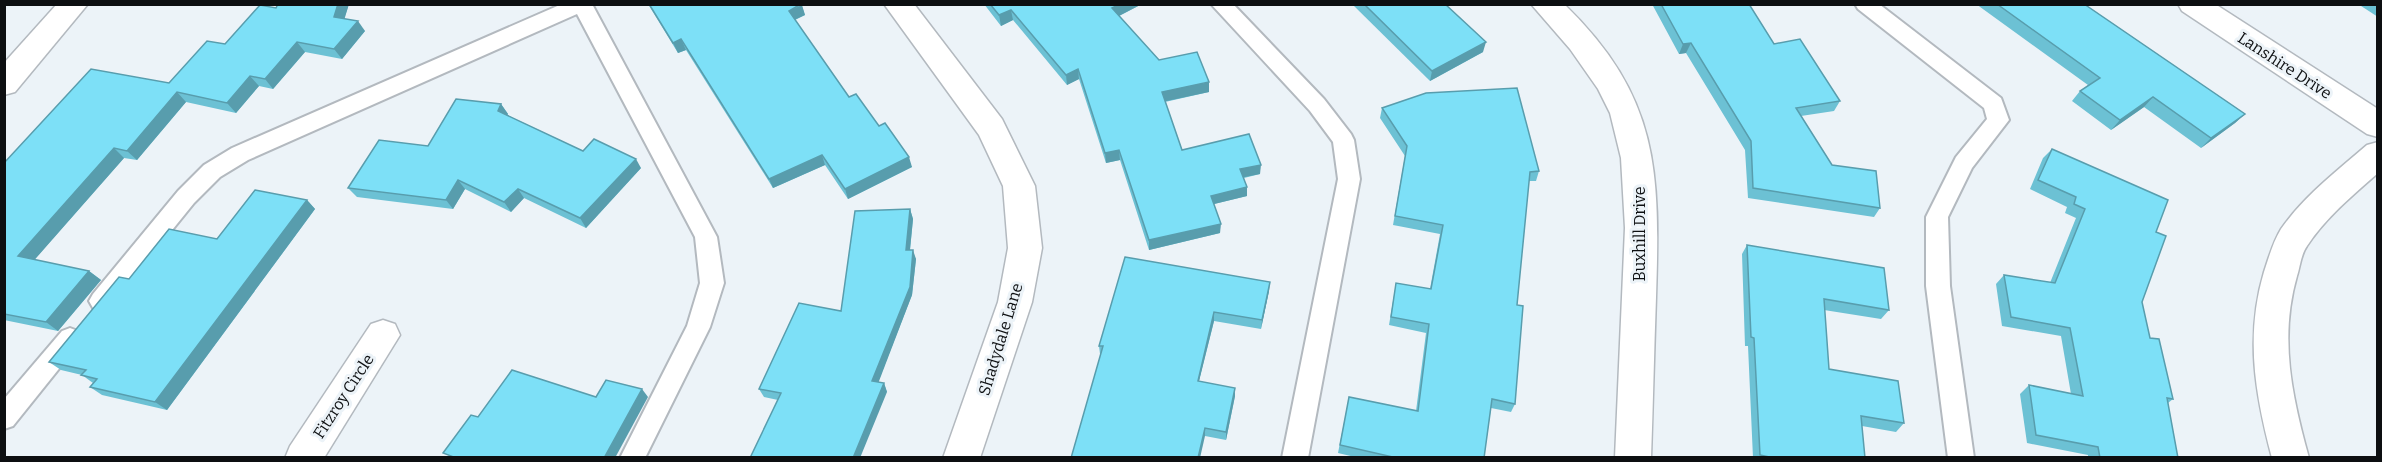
<svg xmlns="http://www.w3.org/2000/svg" width="2382" height="462" font-family="Bitter,serif">
<rect width="100%" height="100%" fill="#ecf3f8"/>
<g fill="none" stroke-linecap="round" stroke-linejoin="round">
<defs>
<g id="lane">
<path d="M562,4H592L717,237L724,283L710,327L645,458H620L687,326L700,283L695,237L577,14L248,160L220,177L194,203L109,308L101,311L93,308L89,301L93,294L178,191L204,165L232,148Z"/>
<path d="M1211,4H1233L1324,99L1351,134L1354,140L1360,179L1308,458H1282L1338,179L1333,142L1310,111Z"/>
<path d="M1855,4H1879L2001,98L2009,120L1972,168L1948,217L1950,286L1974,458H1948L1926,286V217L1956,157L1987,119L1984,108L1858,9Z"/>
<path d="M70,328L78,331L82,338L78,345L13,426L4,429V399L62,331Z"/>
</g>
<g id="street">
<path d="M57,4H88L15,92L4,95V63Z"/>
<path d="M884,4H914L1002,119L1035,186L1042,248L1032,302L980,458H943L998,302L1008,248L1003,186L979,135Z"/>
<path d="M1531,4H1564C1660,97 1660,172 1656,297C1654,351 1653,404 1651,458H1615L1625,228L1621,158L1610,113L1598,89L1570,49Z"/>
<path d="M2378,142V173C2353,195 2325,218 2307,246C2301,254 2300,267 2297,276C2279,338 2292,397 2309,458H2272C2255,394 2245,336 2264,272C2269,257 2273,242 2281,229C2304,196 2337,171 2367,145Z"/>
<path d="M383,320L395,324L400,335L324,458H285L290,446L371,324Z"/>
</g>
<path id="secondary" d="M2178,4H2215L2378,109V137L2367,134L2182,11Z"/>
</defs>
<!-- lane casing -->
<use href="#lane" stroke="#b3b9bf" stroke-width="4"/>
<!-- street casing -->
<use href="#street" stroke="#b3b9bf" stroke-width="3"/>
<!-- secondary casing -->
<use href="#secondary" stroke="#b3b9bf" stroke-width="3"/>
<!-- lane -->
<use href="#lane" fill="#fff" fill-rule="evenodd"/>
<!-- street -->
<use href="#street" fill="#fff" fill-rule="evenodd"/>
<!-- secondary -->
<use href="#secondary" fill="#fff" fill-rule="evenodd"/>
</g>
<!-- wall -->
<g fill="#6cc1d4">
<path d="M278,4H349L344,19L365,31L342,59L305,52L273,89L259,86L236,113L186,102L137,160L124,158L34,260L89,271L101,280L58,331L4,320V163L169,83L276,8Z"/>
<path d="M648,4H801L805,15L795,20L849,97L879,126L912,167L848,199L825,165L773,188L686,50L678,53Z"/>
<path d="M984,4H1142L1119,16L1159,60L1209,92L1165,102L1182,150L1260,174L1244,178L1247,196L1214,204L1220,233L1149,250L1120,160L1106,163L1079,79L1067,85L1013,20L1001,26Z"/>
<path d="M1352,4H1445L1483,52L1430,81Z"/>
<path d="M1652,4H1749L1774,44L1840,101L1834,111L1801,116L1832,165L1880,208L1874,217L1748,198L1745,150L1686,53L1679,54Z"/>
<path d="M1976,4H2084L2245,114L2235,123L2201,148L2144,107L2111,130L2072,101L2080,91L2088,85Z"/>
<path d="M2358,4H2378V17Z"/>
<path d="M501,104L508,114L507,115L583,151L641,168L586,228L524,198L511,212L465,189L453,209L357,197L348,188L428,146Z"/>
<path d="M1382,108L1539,171L1536,181H1529L1517,305L1515,404L1511,412L1491,408L1484,458H1359L1338,453L1349,397L1416,411L1426,333L1389,325L1396,283L1430,289L1440,234L1393,225L1405,156L1380,118Z"/>
<path d="M2052,149L2156,232L2142,302L2150,338L2173,399L2168,403L2178,458H2088V455L2027,443L2020,394L2029,385L2071,394L2061,336L2002,326L1996,284L2004,275L2050,283L2076,218L2065,213L2067,207L2030,189L2043,158Z"/>
<path d="M307,200L315,209L167,410L102,395L90,387L93,383L82,375L61,370L49,362L129,279L217,239Z"/>
<path d="M910,209L913,219L910,250L916,259L912,295L878,382L884,383L887,392L778,400L764,397L759,389L841,311Z"/>
<path d="M1747,245L1889,310L1881,319L1824,310L1829,369L1904,423L1896,432L1862,426L1865,458H1753L1748,346H1745L1742,254Z"/>
<path d="M1269,291L1261,329L1214,321L1199,381L1235,396L1226,440L1205,436L1100,354L1099,346Z"/>
</g>
<!-- shaded-wall -->
<g fill="#589dad">
<path d="M338,4H349L342,27L334,17Z"/>
<path d="M1120,4H1142L1113,19L1112,8Z"/>
<path d="M802,5L805,15L792,21L789,11Z"/>
<path d="M1011,10L1013,20L1001,26L999,15Z"/>
<path d="M358,21L365,31L342,59L334,49Z"/>
<path d="M681,39L686,50L678,53L673,43Z"/>
<path d="M297,42L305,52L273,89L265,79Z"/>
<path d="M1486,42L1483,52L1430,81L1432,71Z"/>
<path d="M1691,43L1686,53L1679,54L1683,44Z"/>
<path d="M1078,69L1079,79L1067,85L1066,75Z"/>
<path d="M250,76L259,86L236,113L227,103Z"/>
<path d="M1209,82V92L1162,102V92Z"/>
<path d="M177,92L186,102L137,160L127,151Z"/>
<path d="M2153,97L2144,107L2111,130L2120,120Z"/>
<path d="M501,104L508,114L504,120L498,111Z"/>
<path d="M2245,114L2235,123L2201,148L2211,138Z"/>
<path d="M114,148L124,158L30,265L18,256Z"/>
<path d="M1119,150L1120,160L1106,163L1105,153Z"/>
<path d="M822,155L825,165L773,188L769,179Z"/>
<path d="M909,157L912,167L848,199L845,189Z"/>
<path d="M636,159L641,168L586,228L580,218Z"/>
<path d="M1261,165L1260,174L1240,178V169Z"/>
<path d="M458,180L465,189L453,209L446,200Z"/>
<path d="M1247,187V196L1210,205L1211,196Z"/>
<path d="M518,189L524,198L511,212L504,202Z"/>
<path d="M307,200L315,209L167,410L155,402Z"/>
<path d="M910,209L913,219L909,259L906,250Z"/>
<path d="M1221,224L1220,233L1149,250V240Z"/>
<path d="M913,250L916,259L912,295L876,389L872,381Z"/>
<path d="M89,271L101,280L58,331L46,322Z"/>
<path d="M1270,282L1269,291L1261,329L1262,320Z"/>
<path d="M1214,312V321L1197,389L1198,381Z"/>
<path d="M884,383L887,392L860,458H853Z"/>
<path d="M1235,388V396L1226,440V432Z"/>
<path d="M642,389L648,397L615,458H604Z"/>
<path d="M1205,428V436L1200,458H1198Z"/>
</g>
<!-- building -->
<g fill="#7de0f7" stroke="#589dad" stroke-width="1.5">
<path d="M278,4H338L334,17L358,21L334,49L297,42L265,79L250,76L227,103L177,92L127,151L114,148L18,256L89,271L46,322L4,314V163L91,69L169,83L207,41L225,44L260,5L276,8Z"/>
<path d="M649,4H801L789,11L849,97L856,94L879,126L885,123L909,157L845,189L822,155L769,179L681,39L673,43Z"/>
<path d="M990,4H1120L1112,8L1159,60L1197,52L1209,82L1162,92L1182,150L1249,134L1261,165L1240,169L1247,187L1211,196L1221,224L1149,240L1119,150L1105,153L1078,69L1066,75L1011,10L999,15Z"/>
<path d="M1364,4H1445L1486,42L1432,71Z"/>
<path d="M1661,4H1749L1774,44L1800,39L1840,101L1796,108L1832,165L1876,171L1880,208L1753,188L1751,141L1691,43L1683,44Z"/>
<path d="M1997,4H2084L2245,114L2211,138L2153,97L2120,120L2080,91L2100,78Z"/>
<path d="M1517,88L1539,171L1530,172L1517,305L1523,306L1515,404L1492,399L1484,458H1397L1340,445L1349,397L1418,411L1429,324L1391,317L1396,283L1431,289L1443,225L1395,216L1407,146L1382,108L1426,93Z"/>
<path d="M456,99L501,104L498,111L583,151L594,139L636,159L580,218L518,189L504,202L458,180L446,200L348,188L379,140L428,146Z"/>
<path d="M2052,149L2168,200L2156,232L2166,236L2142,302L2150,338L2159,339L2173,399L2167,398L2178,458H2100L2098,447L2036,435L2029,385L2083,396L2070,328L2011,317L2004,275L2055,283L2085,209L2074,204L2076,197L2038,180Z"/>
<path d="M255,190L307,200L155,402L90,387L97,379L81,375L86,370L49,362L119,277L129,279L169,229L217,239Z"/>
<path d="M910,209L906,250H913L910,287L872,381L884,383L853,458H750L781,393L759,389L799,303L841,311L855,211Z"/>
<path d="M1747,245L1884,268L1889,310L1824,299L1829,369L1898,381L1904,423L1861,416L1865,458H1774L1760,455L1754,338L1751,337Z"/>
<path d="M1125,257L1270,282L1262,320L1214,312L1198,381L1235,388L1226,432L1205,428L1198,458H1071L1103,346H1099Z"/>
<path d="M512,370L596,397L606,380L642,389L604,458H456L443,453L471,415L478,417Z"/>
</g>
<g text-anchor="middle" stroke-width="6" stroke-linejoin="round" paint-order="stroke">
<!-- street labels -->
<g font-size="16" fill="#0d0f11" stroke="#ecf3f8">
<text transform="translate(2285 65) rotate(33)" y="6">Lanshire Drive</text>
<text transform="translate(1639 234) rotate(-90)" y="6">Buxhill Drive</text>
<text transform="translate(1000 339) rotate(-73)" y="6">Shadydale Lane</text>
<text transform="translate(343 396) rotate(-57)" y="6">Fitzroy Circle</text>
</g>
</g>
<!-- border -->
<rect width="2382" height="462" fill="none" stroke="#0d0f11" stroke-width="12"/>
</svg>
